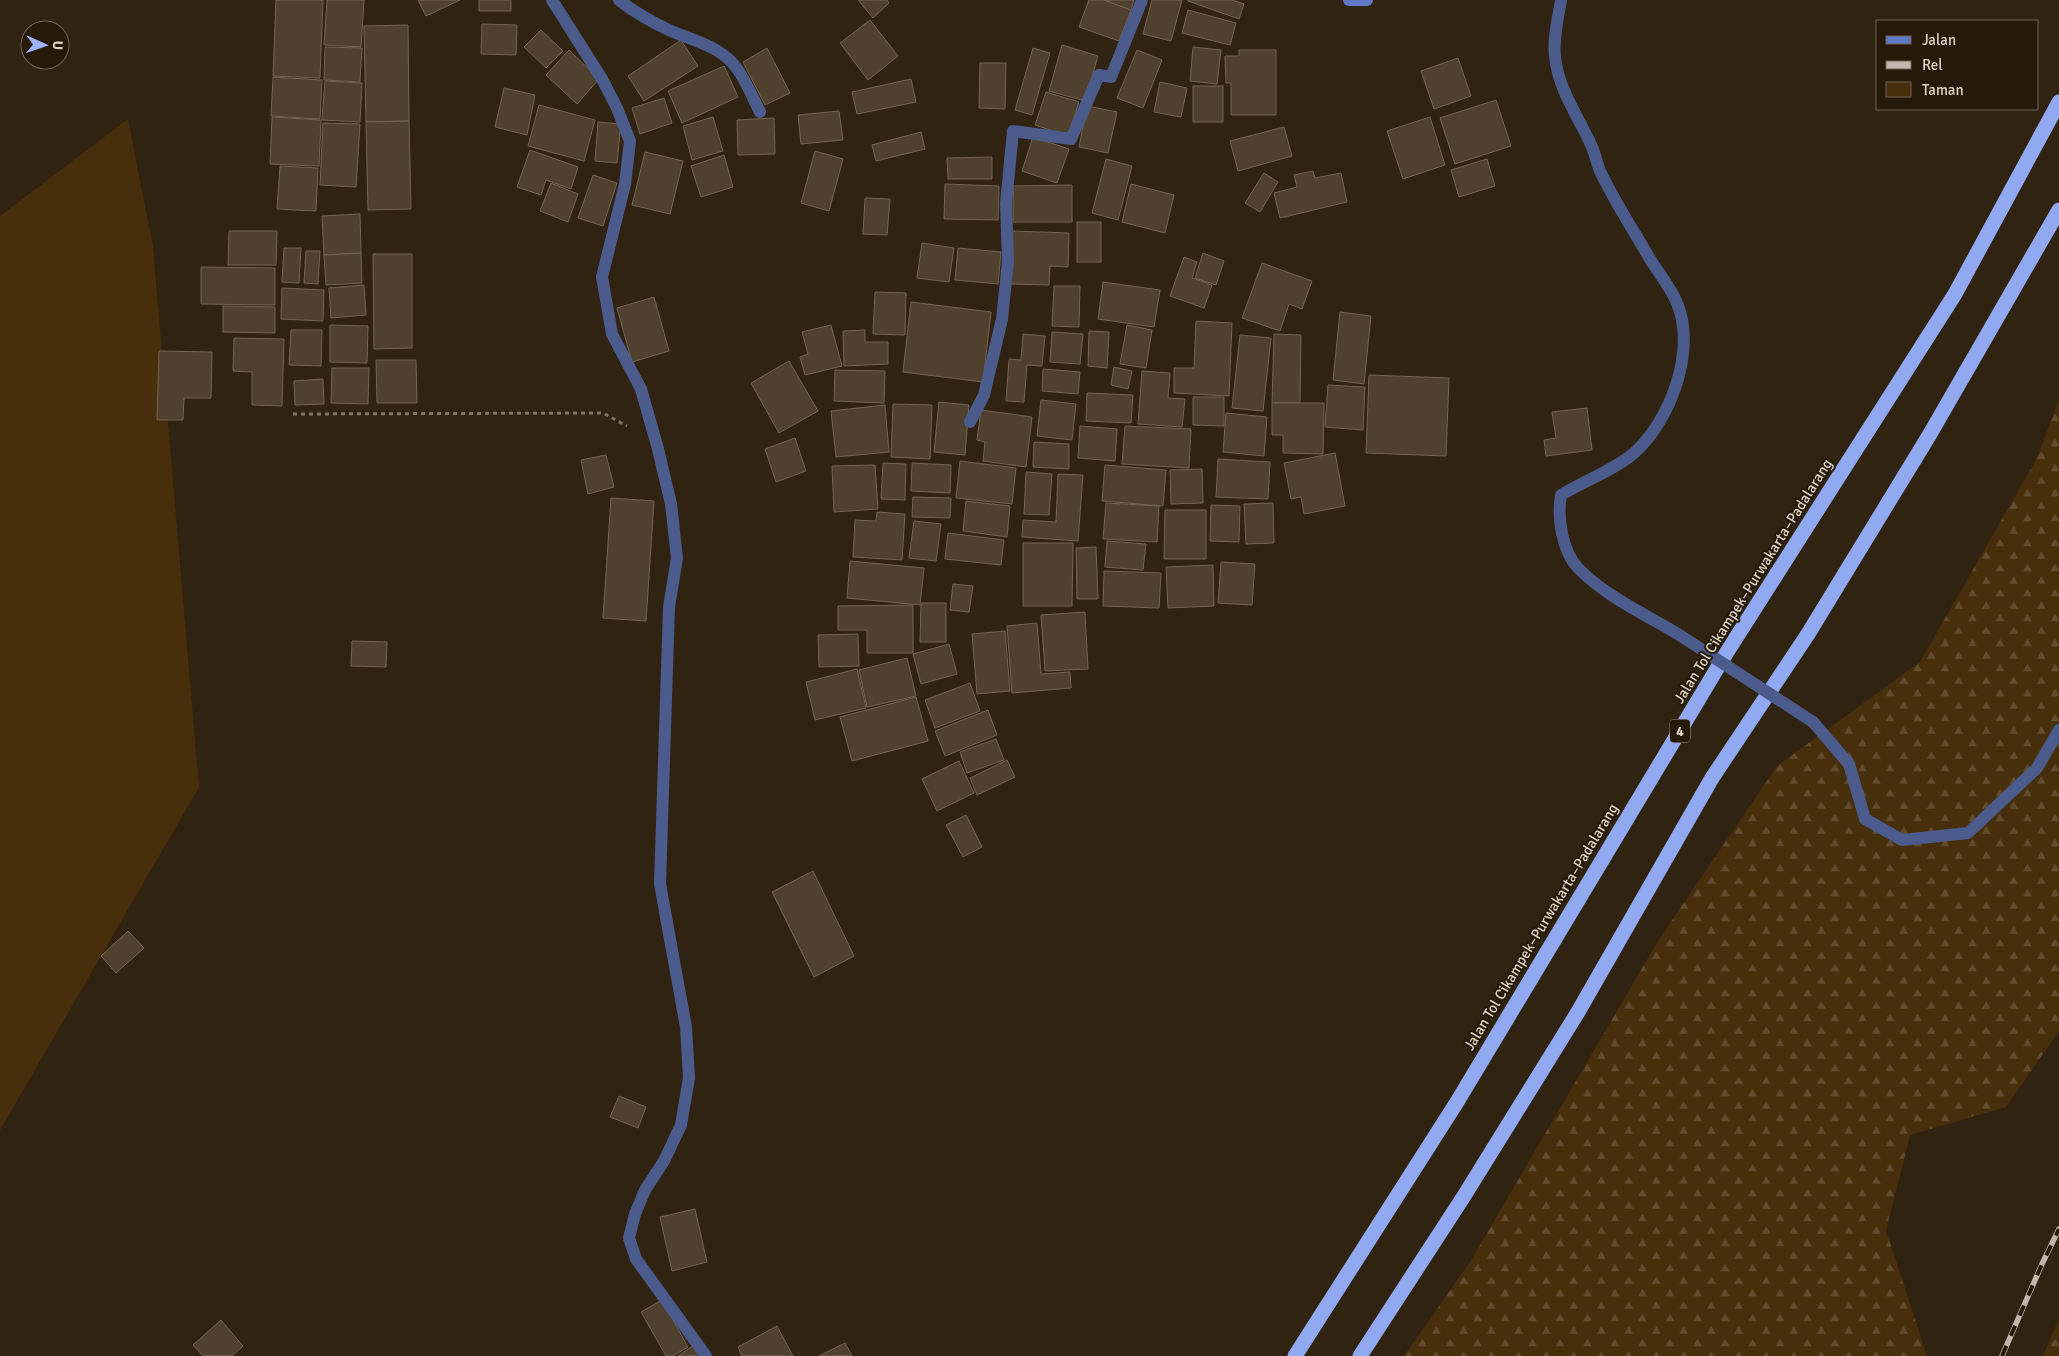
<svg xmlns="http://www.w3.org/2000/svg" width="2059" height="1356" font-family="Signika,sans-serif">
<defs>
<pattern id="forest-firs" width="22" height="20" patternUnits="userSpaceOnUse" patternTransform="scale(1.25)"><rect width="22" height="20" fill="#472f0c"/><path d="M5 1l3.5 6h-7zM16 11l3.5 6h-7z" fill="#614c2e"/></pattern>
</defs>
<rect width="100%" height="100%" fill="#302312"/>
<!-- green -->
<path fill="#472f0c" d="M128,119L153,247L199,787L0,1130V216Z"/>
<!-- forest -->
<g fill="url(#forest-firs)">
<path d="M2059,400V1031L2006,1107L1910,1135L1886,1230L1927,1356H1404L1470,1262L1658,941L1777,766L1920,662L2037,458Z"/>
<path d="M2059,1319V1356H2043Z"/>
</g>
<!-- building -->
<g fill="#50412f" stroke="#756552">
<path d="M276,0H323L320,78L273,76Z"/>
<path d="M327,0H364L361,47L324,45Z"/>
<path d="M418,0H460L426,16Z"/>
<rect x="479" y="0" width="32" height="11"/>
<path d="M858,0H887L889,3L873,18Z"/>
<path d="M1089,0H1104L1131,10L1119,41L1079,27Z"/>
<path d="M1104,0H1134L1131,10Z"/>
<path d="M1152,0H1182L1171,41L1143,34Z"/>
<path d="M1188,0H1232L1244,4L1239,19L1188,1Z"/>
<path d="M1188,10L1236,23L1230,45L1182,33Z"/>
<path d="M870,20L898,56L868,80L840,43Z"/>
<path d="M482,24L517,25L516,55L481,54Z"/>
<path d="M408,25L409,121L366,122L364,26Z"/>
<path d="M541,30L563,51L546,68L524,47Z"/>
<path d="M681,40L698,66L644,101L628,76Z"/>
<path d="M1062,45L1098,56L1085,101L1049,91Z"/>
<path d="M325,47L362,48L360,82L324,80Z"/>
<path d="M1193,47L1221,50L1217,84L1190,81Z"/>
<path d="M767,48L790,93L765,105L743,62Z"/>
<path d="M1033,48L1050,53L1032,115L1015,110Z"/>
<path d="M569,50L599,79L577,104L546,75Z"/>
<path d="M1137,50L1162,60L1143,108L1117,98Z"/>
<path d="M1239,50H1276V115H1231V83H1226L1225,56H1239Z"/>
<path d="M1458,58L1471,96L1434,109L1421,71Z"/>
<path d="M980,63H1006L1005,109L979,108Z"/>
<path d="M724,66L738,97L682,123L668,91Z"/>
<path d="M273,77L322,80L320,119L271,116Z"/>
<path d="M911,79L916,102L857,114L852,92Z"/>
<path d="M325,81L362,83L360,122L322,120Z"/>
<path d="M1160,82L1187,88L1181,117L1154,112Z"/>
<rect x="1193" y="86" width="30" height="36"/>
<path d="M504,88L535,95L527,135L495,127Z"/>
<path d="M1046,92L1079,102L1068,136L1035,125Z"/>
<path d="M664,98L672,123L640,134L632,108Z"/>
<path d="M1496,100L1511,146L1455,164L1440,118Z"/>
<path d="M539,105L595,120L584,161L528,146Z"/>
<path d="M1087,106L1117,112L1108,153L1079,147Z"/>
<path d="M839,111L843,140L801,144L798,115Z"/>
<path d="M272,117L321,120L319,166L270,164Z"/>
<path d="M713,117L723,151L692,160L683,126Z"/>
<path d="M1430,117L1445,165L1403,179L1387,131Z"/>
<path d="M774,118L775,154L738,155L737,120Z"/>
<path d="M409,121L411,209L368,210L366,122Z"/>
<path d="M598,122L621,124L617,163L595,161Z"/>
<path d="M323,123L360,124L356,187L320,185Z"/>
<path d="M1284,127L1292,156L1238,171L1230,141Z"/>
<path d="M921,132L925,149L876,161L872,145Z"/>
<path d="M1033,137L1069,149L1057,183L1022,171Z"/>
<path d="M530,150L578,167L571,189L546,180L541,195L517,187Z"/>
<path d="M815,151L843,159L829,211L801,203Z"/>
<path d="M645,152L683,161L670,214L632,205Z"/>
<path d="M724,155L733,187L701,197L691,166Z"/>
<path d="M992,157V179H948L947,158Z"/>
<path d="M1106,159L1132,166L1118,220L1092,213Z"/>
<path d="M1487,159L1495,186L1459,197L1451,170Z"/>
<path d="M280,166L318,168L316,211L277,209Z"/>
<path d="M1313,171L1315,178L1341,173L1347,202L1280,218L1274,193L1297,187L1294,175Z"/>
<path d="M1264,173L1278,182L1260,212L1245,203Z"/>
<path d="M593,175L617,183L603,226L578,218Z"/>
<path d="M551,183L578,194L568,222L540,211Z"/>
<path d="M945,184L999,186L998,220L944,219Z"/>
<path d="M1131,184L1174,195L1165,233L1122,222Z"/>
<path d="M1072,185V222H1013V186Z"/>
<path d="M865,198L890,199L887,235L863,234Z"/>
<path d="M360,214L361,253L324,255L322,216Z"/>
<rect x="1077" y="222" width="24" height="40"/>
<path d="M229,231H277L276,265H228Z"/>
<path d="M1012,231L1069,233L1068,267L1050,266L1049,285L1010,284Z"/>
<path d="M922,243L954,248L949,282L917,278Z"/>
<path d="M284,248H301L299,283L282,282Z"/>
<path d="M958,248L1001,252L998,284L955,280Z"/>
<path d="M306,251H320L318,284L304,283Z"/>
<path d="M361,253L362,283L326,285L324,255Z"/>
<path d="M1203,253L1224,261L1216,285L1195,278Z"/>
<path d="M373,254H412V348L374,349Z"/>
<path d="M1184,257L1197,262L1192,278L1212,285L1204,308L1170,296Z"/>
<path d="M1262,263L1312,281L1302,309L1289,304L1280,331L1242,318Z"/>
<path d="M201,267L275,268V305L201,304Z"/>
<path d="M1103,282L1160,290L1154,327L1098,319Z"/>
<path d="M364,285L366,315L331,318L329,288Z"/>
<path d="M1054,286H1080L1079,327L1052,326Z"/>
<path d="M282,288L324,290L323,321L281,319Z"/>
<path d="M875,292L906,293L905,335L873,334Z"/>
<path d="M654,297L669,351L632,362L617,308Z"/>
<path d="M911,302L991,312L983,382L903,372Z"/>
<path d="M223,306L275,307V333L223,332Z"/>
<path d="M1340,312L1371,316L1364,384L1333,380Z"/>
<path d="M1196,321L1232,323L1229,396L1174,393V368H1194Z"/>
<path d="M330,325L368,326L367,363L330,362Z"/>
<path d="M831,325L842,366L805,375L800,357L808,354L802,332Z"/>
<path d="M1127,325L1152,330L1146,368L1120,364Z"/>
<path d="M291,330H322L321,366L289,365Z"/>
<path d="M865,330V342H888V364L844,366L843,331Z"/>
<path d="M1089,331L1109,332L1107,368L1088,366Z"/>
<path d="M1052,332L1083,334L1080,364L1050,362Z"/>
<path d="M1023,334L1045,336L1042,366L1027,365L1024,402L1006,401L1009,359L1021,360Z"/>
<path d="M1274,334L1301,335L1300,403H1272Z"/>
<path d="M1240,335L1271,338L1263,411L1232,408Z"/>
<path d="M234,338L284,339L282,406L252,405V372L233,371Z"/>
<path d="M159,351L212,352L211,398H184L183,420H157Z"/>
<path d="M376,360H416L417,403H377Z"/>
<path d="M789,361L818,411L779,433L751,383Z"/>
<path d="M1114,367L1132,371L1128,389L1111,385Z"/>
<path d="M332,368H369L368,404L331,403Z"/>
<path d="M1043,369L1080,372L1078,394L1042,391Z"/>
<path d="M835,370L885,371L884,403L834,401Z"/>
<path d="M1142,371L1170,373L1168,398L1185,399L1182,427L1138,424Z"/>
<path d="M1369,375L1449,378L1446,456L1366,453Z"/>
<path d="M323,379L324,404L295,405L294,381Z"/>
<path d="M1328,385L1365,387L1363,430L1325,427Z"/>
<path d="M1087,393L1133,395L1131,423L1086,421Z"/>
<path d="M1193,397H1224V426L1193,425Z"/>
<path d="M1041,400L1076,404L1072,440L1037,436Z"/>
<path d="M939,402L969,405L965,455L934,452Z"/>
<path d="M1272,403H1324L1323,454L1283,453V435H1272Z"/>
<path d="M893,404L932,405L930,459L891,457Z"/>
<path d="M885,405L889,452L836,457L831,411Z"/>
<path d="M1587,408L1592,450L1546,456L1544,440L1556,438L1552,412Z"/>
<path d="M981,410L1032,417L1026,467L983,461L985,442L977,440Z"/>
<path d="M1226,413L1267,417L1264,456L1223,452Z"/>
<path d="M1080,426L1117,429L1115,461L1078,458Z"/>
<path d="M1125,426L1191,429L1189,468L1122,464Z"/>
<path d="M795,438L806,471L776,482L765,449Z"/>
<path d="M1034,442L1069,444V469L1033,467Z"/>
<path d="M1335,453L1345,506L1304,514L1301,497L1291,499L1284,463Z"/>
<path d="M606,455L614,487L588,494L581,460Z"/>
<path d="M1218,459L1270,462L1268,499L1216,497Z"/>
<path d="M960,461L1016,468L1012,504L956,498Z"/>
<path d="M883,463L906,464L905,500L881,499Z"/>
<path d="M912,463L951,465L950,493L911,491Z"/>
<path d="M875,465L878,509L834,512L832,466Z"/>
<path d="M1105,465L1166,470L1163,506L1102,501Z"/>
<path d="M1202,469L1203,503L1171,504L1170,470Z"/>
<path d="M1026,472L1052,474L1049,515L1024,514Z"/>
<path d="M1058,474L1083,475L1078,541L1022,537L1023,520L1056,522Z"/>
<path d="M913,497L951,498L950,518L912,517Z"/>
<path d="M611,498L654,501L646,621L603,618Z"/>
<path d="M966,501L1010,506L1007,537L963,531Z"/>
<path d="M1106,503L1159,506L1157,542L1103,539Z"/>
<path d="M1273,503L1274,543L1246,544L1244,504Z"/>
<path d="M1211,505L1240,506L1239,542L1210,541Z"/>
<path d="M1165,510H1206V559H1164Z"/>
<path d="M877,512L905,514L902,560L853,557L855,520L876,521Z"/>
<path d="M914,521L941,524L936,561L909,558Z"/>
<path d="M948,533L1004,540L1001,565L945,559Z"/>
<path d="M1107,541L1146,544L1143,570L1105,567Z"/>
<path d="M1023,543H1073L1072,606H1023Z"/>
<path d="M1096,547L1098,599H1077L1076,548Z"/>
<path d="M850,561L924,568L920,605L847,598Z"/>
<path d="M1221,562L1255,564L1252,605L1218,603Z"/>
<path d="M1213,565L1214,606L1168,608L1166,567Z"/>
<path d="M1104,571L1161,573L1159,608L1103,606Z"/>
<path d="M953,584L973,586L969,612L950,610Z"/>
<path d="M921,603H946V642H920Z"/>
<path d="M913,605V653H867V630H838V606Z"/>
<path d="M1085,612L1088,669L1045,671L1041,615Z"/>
<path d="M1037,623L1041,674L1070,672L1071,688L1012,693L1007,626Z"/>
<path d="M1005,631L1010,691L977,694L972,634Z"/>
<path d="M858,634L859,666L819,667L818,635Z"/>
<path d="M352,641L387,642L386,667L351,666Z"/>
<path d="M949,644L957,674L921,684L913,654Z"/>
<path d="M907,658L916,696L867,707L859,670Z"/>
<path d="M857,669L866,708L815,720L806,682Z"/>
<path d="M970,683L980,711L935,728L925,700Z"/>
<path d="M916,697L928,741L852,761L840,717Z"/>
<path d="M988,710L997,735L945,756L935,731Z"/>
<path d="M996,739L1004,760L967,773L960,752Z"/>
<path d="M1007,760L1015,777L977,795L970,778Z"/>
<path d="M959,761L974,793L937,811L922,779Z"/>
<path d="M966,815L982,847L963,857L946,825Z"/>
<path d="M813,871L854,956L814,977L772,892Z"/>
<path d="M128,931L144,948L116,973L101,956Z"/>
<path d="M619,1096L646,1107L638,1128L610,1117Z"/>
<path d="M695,1209L707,1262L672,1271L660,1217Z"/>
<path d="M662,1300L688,1347L673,1356H666L641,1312Z"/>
<path d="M221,1320L243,1346L232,1356H203L193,1345Z"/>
<path d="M777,1326L793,1356H742L738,1347Z"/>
<path d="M845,1343L852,1356H819Z"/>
<path d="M694,1345L701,1356H678Z"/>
</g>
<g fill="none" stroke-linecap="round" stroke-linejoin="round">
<!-- path -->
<path stroke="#7e7365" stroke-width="3" stroke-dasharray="4 4" stroke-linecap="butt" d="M293,414L603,413L627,426"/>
<!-- street -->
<g stroke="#4b5b8c" stroke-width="12">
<path d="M552,0L602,79L617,108L630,141L625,184L602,277L612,334L641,389L658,449L671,504L677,558L669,607L660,884L686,1027L689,1078L681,1125L664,1161L645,1190L635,1214L629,1238L636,1259L706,1356"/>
<path d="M619,0C634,12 652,22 669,30C693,41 722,46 738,70C747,83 753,98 760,112"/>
<path d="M1561,0C1558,18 1553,38 1555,56C1558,90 1579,117 1592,147C1596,156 1597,166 1602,175C1615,202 1632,228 1647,254C1656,270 1670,286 1677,303C1697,350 1670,422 1633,454C1611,472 1585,480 1561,495C1557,517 1562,551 1578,568C1606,597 1647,615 1681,636"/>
<path d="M970,422L984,395L1002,319L1008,261L1006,203L1013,131L1071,139L1099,75L1111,77L1142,0"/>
<path d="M1813,722L1849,764L1865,819L1902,840L1968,833L2037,768L2059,730"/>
</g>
<!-- secondary -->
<path stroke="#6079c6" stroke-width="12" d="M1349,0H1367"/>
<!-- highway -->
<g stroke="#90a9f0" stroke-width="15">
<path d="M1295,1356L1457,1102L1727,652L1955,294L2059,102"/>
<path d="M1360,1356L1464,1196L1578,1012L1712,778L1808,634L1930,434L2059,210"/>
</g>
<defs>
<path id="rail" d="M2002,1356L2042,1264L2059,1229"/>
</defs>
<!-- rail casing -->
<use href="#rail" stroke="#c0b6ab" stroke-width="5.5"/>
<!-- rail -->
<use href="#rail" stroke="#261908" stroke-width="4" stroke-dasharray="11" stroke-linecap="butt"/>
<!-- street-bridge -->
<path stroke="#4b5b8c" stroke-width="12" d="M1681,636L1813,722"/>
</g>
<g text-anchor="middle" stroke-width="4" stroke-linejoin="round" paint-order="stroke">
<!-- shield labels -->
<rect fill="#261908" stroke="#a59a8e" stroke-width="1" x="1670" y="719.5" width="20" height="23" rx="4"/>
<g font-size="14" font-weight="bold" fill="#dbd2c8">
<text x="1680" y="736">4</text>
</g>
<!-- street labels -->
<g font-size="15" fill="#dbd2c8" stroke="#261908">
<text transform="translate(1753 581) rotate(-58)" y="5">Jalan Tol Cikampek–Purwakarta–Padalarang</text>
<text transform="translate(1541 927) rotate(-59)" y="5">Jalan Tol Cikampek–Purwakarta–Padalarang</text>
</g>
</g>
<!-- legend -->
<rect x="1876" y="20" width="162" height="90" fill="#261908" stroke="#6e6355"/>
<rect x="1886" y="36" width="25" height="8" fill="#6079c6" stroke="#6e6355"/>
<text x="1922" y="45" font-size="15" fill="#dbd2c8">Jalan</text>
<rect x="1886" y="61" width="25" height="8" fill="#c0b6ab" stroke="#6e6355"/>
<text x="1922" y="70" font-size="15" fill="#dbd2c8">Rel</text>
<rect x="1886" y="82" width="25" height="15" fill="#472f0c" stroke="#6e6355"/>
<text x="1922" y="95" font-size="15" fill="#dbd2c8">Taman</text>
<!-- north arrow -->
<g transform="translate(45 45) rotate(92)"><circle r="24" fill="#261908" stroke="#6e6355"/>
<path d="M0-4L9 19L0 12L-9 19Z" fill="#9bb4fd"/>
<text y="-8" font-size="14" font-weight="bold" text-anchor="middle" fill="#dbd2c8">U</text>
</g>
</svg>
